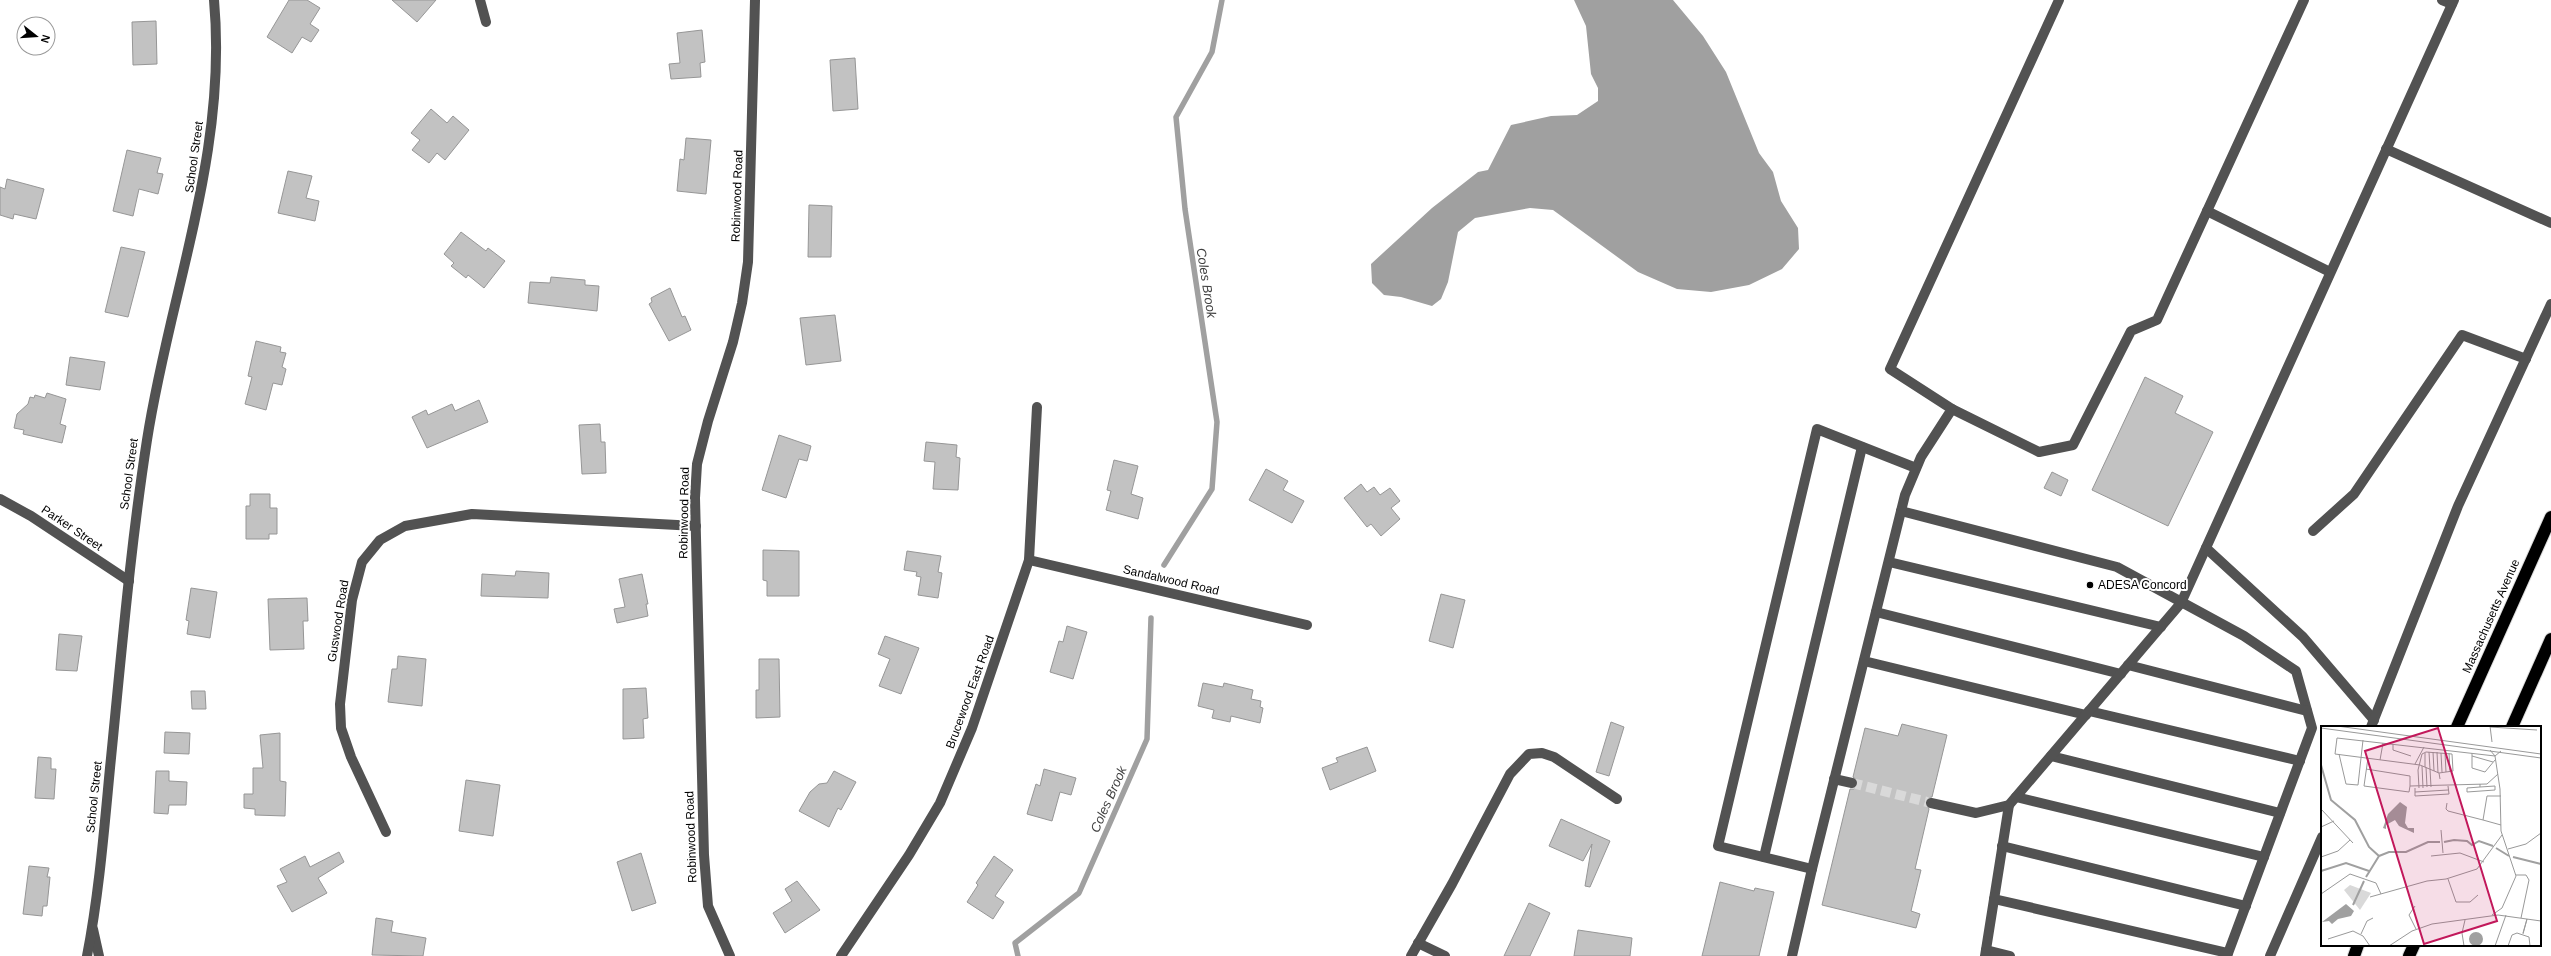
<svg xmlns="http://www.w3.org/2000/svg" width="2551" height="956" font-family="Arial,sans-serif">
<rect width="100%" height="100%" fill="#fff"/>
<!-- water -->
<path fill="#a0a0a0" d="M1574,0H1673L1703,36L1726,72L1759,153L1773,172L1781,201L1798,228L1799,249L1782,269L1749,285L1711,292L1677,289L1638,272L1553,210L1530,208L1475,218L1458,232L1448,282L1441,299L1432,306L1401,297L1384,295L1372,283L1371,264L1432,208L1478,172L1488,170L1511,125L1551,116L1577,115L1598,101V88L1591,74L1586,26Z"/>
<g fill="none" stroke-linecap="round" stroke-linejoin="round">
<!-- stream -->
<g stroke="#a0a0a0" stroke-width="5.5">
<path d="M1164,565L1212,489L1217,422L1185,209L1176,117L1212,52L1222,0"/>
<path d="M1018,956L1015,943L1079,893L1147,739L1151,618"/>
</g>
</g>
<!-- building -->
<g fill="#c2c2c2" stroke="#969696">
<path d="M289,0H307L320,8L310,24L319,30L311,42L302,37L292,53L267,37Z"/>
<path d="M392,0H436L417,22Z"/>
<path d="M156,21L157,64L133,65L132,22Z"/>
<path d="M702,30L705,62L700,63L701,77L671,79L669,64L680,63L677,33Z"/>
<path d="M855,58L858,109L833,111L830,60Z"/>
<path d="M431,109L447,123L453,116L469,130L445,160L437,153L429,163L412,150L420,140L411,133Z"/>
<path d="M686,138L711,140L706,194L677,191L680,159L684,160Z"/>
<path d="M127,150L161,158L157,173L163,174L158,194L139,189L133,216L113,211Z"/>
<path d="M288,171L312,176L306,198L319,201L315,221L278,213Z"/>
<path d="M7,179L44,189L36,219L14,214L13,219L0,215V187L5,189Z"/>
<path d="M809,205L832,206L831,257H808Z"/>
<path d="M461,232L486,251L488,248L505,261L484,288L468,275L466,278L451,266L454,263L444,254Z"/>
<path d="M121,247L145,252L128,317L105,312Z"/>
<path d="M551,277L585,280V285L599,286L597,311L528,303L530,282L550,283Z"/>
<path d="M670,288L682,317L685,316L691,330L669,341L649,304L652,302L651,298Z"/>
<path d="M835,315L841,361L806,365L800,318Z"/>
<path d="M256,341L281,347L280,352L286,353L282,367L286,369L282,385L273,383L266,410L245,404L252,377L248,376Z"/>
<path d="M70,357L105,362L100,390L66,385Z"/>
<path d="M2145,377L2183,396L2175,413L2213,432L2168,526L2092,490Z"/>
<path d="M47,393L66,399L60,424L66,426L62,443L23,434L24,430L14,428L17,414L28,404L30,397L34,398L35,395L45,398Z"/>
<path d="M479,400L488,422L427,448L412,417L426,410L428,415L452,404L455,411Z"/>
<path d="M600,424L601,442H605L606,473L582,474L579,425Z"/>
<path d="M779,435L811,446L807,461L799,459L786,498L762,490Z"/>
<path d="M926,442L957,445L956,457L960,458L958,490L933,489L935,462L924,461Z"/>
<path d="M1114,460L1138,466L1131,494L1143,498L1138,519L1106,510L1111,491L1107,490Z"/>
<path d="M1266,469L1288,481L1283,490L1304,501L1292,523L1249,500Z"/>
<path d="M2052,472L2068,480L2061,496L2044,488Z"/>
<path d="M1361,484L1367,492L1374,487L1380,495L1390,488L1400,501L1391,508L1400,519L1381,536L1371,524L1367,527L1344,498Z"/>
<path d="M250,494H270V508H277V534H269V539H246V506H250Z"/>
<path d="M763,550L799,551V596H767V581L763,580Z"/>
<path d="M907,551L941,556L938,572L942,573L938,598L918,595L921,577L916,576L917,572L904,570Z"/>
<path d="M516,571L549,573L548,598L481,596L482,574L515,576Z"/>
<path d="M642,574L648,604H646L648,616L617,623L614,609L625,607L619,579Z"/>
<path d="M191,588L217,592L210,638L187,634L189,621L186,620Z"/>
<path d="M1441,594L1465,600L1453,648L1429,641Z"/>
<path d="M307,598L308,621H303L304,649L270,650L268,599Z"/>
<path d="M1067,626L1087,632L1073,679L1050,672L1059,641L1063,642Z"/>
<path d="M59,634L82,636L77,671L56,670Z"/>
<path d="M885,636L919,648L901,694L879,686L890,659L878,654Z"/>
<path d="M398,656L426,659L422,706L388,702L392,669H397Z"/>
<path d="M759,659H779L780,717L756,718V690H759Z"/>
<path d="M1203,683L1223,687L1224,683L1253,690L1251,699L1261,701L1260,707L1263,708L1260,723L1231,716L1230,722L1212,718L1214,710L1198,706Z"/>
<path d="M646,688L648,718L643,719L644,738L623,739V689Z"/>
<path d="M191,691H205L206,709H192Z"/>
<path d="M1611,722L1624,727L1609,776L1596,772Z"/>
<path d="M1902,724L1947,735L1932,797L1927,798L1925,802L1929,809L1915,869L1921,870L1911,911L1920,914L1916,928L1822,905L1850,789H1854L1858,785V781L1853,777L1865,728L1898,736Z"/>
<path d="M165,732L190,733L189,754L164,753Z"/>
<path d="M280,733V781L286,782L285,816L255,815V809L244,808V794H253V768H263L260,735Z"/>
<path d="M1367,747L1376,771L1330,790L1322,768L1338,762L1336,758Z"/>
<path d="M38,757L51,758V769H56L54,799L35,798Z"/>
<path d="M1044,769L1076,778L1071,795L1060,792L1052,821L1027,814L1036,784L1040,786Z"/>
<path d="M156,771H169V781L187,782L186,805H169L168,814L154,813Z"/>
<path d="M834,771L856,782L841,810L838,808L829,827L799,811L810,792L819,784L827,783Z"/>
<path d="M466,780L500,785L493,836L459,831Z"/>
<path d="M1561,819L1610,841L1590,887L1585,886L1592,844L1583,861L1549,846Z"/>
<path d="M339,852L344,862L318,878L327,893L292,912L277,886L287,882L280,869L305,856L310,867Z"/>
<path d="M641,853L656,903L632,911L617,862Z"/>
<path d="M994,856L1013,870L995,896L1004,902L993,919L967,902L978,885L976,883Z"/>
<path d="M29,866L49,868L47,877H50L47,906H43L42,916L23,914Z"/>
<path d="M797,881L820,910L785,933L773,913L792,901L785,889Z"/>
<path d="M1720,882L1754,891L1755,888L1774,892L1759,956H1702Z"/>
<path d="M1529,903L1550,913L1530,956H1504Z"/>
<path d="M376,918L393,921L391,932L426,938L423,956L372,955Z"/>
<path d="M1578,930L1632,938L1630,956H1574Z"/>
</g>
<g fill="none" stroke-linecap="round" stroke-linejoin="round">
<!-- minor-tunnel -->
<path stroke="#d9d9d9" stroke-width="10" stroke-dasharray="10 5" stroke-linecap="butt" d="M1852,783L1931,803"/>
<defs>
<g id="highway">
<path d="M2457,727L2551,517"/>
<path d="M2512,727L2551,639"/>
<path d="M2354,956L2358,945"/>
<path d="M2409,956L2414,945"/>
</g>
</defs>
<!-- highway casing -->
<use href="#highway" stroke="#dbdbdb" stroke-width="14"/>
<!-- minor -->
<g stroke="#525252" stroke-width="10">
<path d="M480,0L486,22"/>
<path d="M2442,0L2452,4"/>
<path d="M2386,149L2551,223"/>
<path d="M2207,211L2330,272"/>
<path d="M1952,409L2039,452L2073,445L2131,331L2157,320L2304,0"/>
<path d="M0,499L31,516L129,581"/>
<path d="M1901,511L2117,567L2244,636L2296,671L2312,728L2227,956"/>
<path d="M2313,531L2354,494L2462,335L2526,359"/>
<path d="M2206,548L2303,637L2374,720"/>
<path d="M1029,560L1307,625"/>
<path d="M1889,562L2161,627"/>
<path d="M1876,612L2121,674"/>
<path d="M1864,661L2086,715"/>
<path d="M2128,665L2307,711"/>
<path d="M2089,711L2300,761"/>
<path d="M2371,727L2458,506L2551,304"/>
<path d="M2051,756L2280,813"/>
<path d="M1834,779L1852,783"/>
<path d="M2016,797L2264,857"/>
<path d="M1931,803L1976,813L2009,805L2181,603L2454,0"/>
<path d="M386,832L351,757L341,728L340,704L352,600L362,562L380,540L405,526L472,514L696,526"/>
<path d="M2002,846L2246,906"/>
<path d="M1764,857L1862,447"/>
<path d="M1812,869L1718,846L1817,429L1916,468"/>
<path d="M1994,899L2228,953"/>
<path d="M93,929L99,956"/>
<path d="M1418,943L1445,956"/>
<path d="M1986,950L2010,956"/>
<path d="M87,956C99,894 104,831 110,768C121,659 130,549 147,440C170,291 228,154 214,0"/>
<path d="M730,956L708,906L704,855L695,498L697,464L708,421L733,342L742,303L748,262L755,0"/>
<path d="M841,956L909,855L940,803L972,728L1029,560L1037,407"/>
<path d="M1411,956L1452,884L1510,774L1529,754L1542,753L1554,757L1617,799"/>
<path d="M1792,956L1812,869L1905,495L1921,457L1952,409L1890,369L2059,0"/>
<path d="M1985,956L2009,805"/>
<path d="M2270,956L2322,837"/>
</g>
<!-- highway -->
<use href="#highway" stroke="#000" stroke-width="12"/>
</g>
<!-- markers -->
<circle fill="#000" stroke="#fff" stroke-width="1.5" cx="2090" cy="585" r="4"/>
<g text-anchor="middle" stroke-width="4" stroke-linejoin="round" paint-order="stroke">
<!-- street labels -->
<g font-size="12" fill="#000" stroke="#fff">
<text transform="translate(194 157) rotate(-82)" y="4">School Street</text>
<text transform="translate(737 196) rotate(-88)" y="4">Robinwood Road</text>
<text transform="translate(129 474) rotate(-82)" y="4">School Street</text>
<text transform="translate(684 513) rotate(-89)" y="4">Robinwood Road</text>
<text transform="translate(72 528) rotate(34)" y="4">Parker Street</text>
<text transform="translate(1171 580) rotate(13)" y="4">Sandalwood Road</text>
<text transform="translate(2491 616) rotate(-66)" y="4">Massachusetts Avenue</text>
<text transform="translate(338 621) rotate(-81)" y="4">Guswood Road</text>
<text transform="translate(970 692) rotate(-70)" y="4">Brucewood East Road</text>
<text transform="translate(94 797) rotate(-84)" y="4">School Street</text>
<text transform="translate(691 837) rotate(-92)" y="4">Robinwood Road</text>
</g>
<!-- poi labels -->
<g font-size="12" fill="#000" stroke="#fff" text-anchor="start">
<text x="2098" y="589">ADESA Concord</text>
</g>
<!-- water labels -->
<g font-size="13" font-style="italic" fill="#414141" stroke="#fff">
<text transform="translate(1207 283) rotate(81)" y="5">Coles Brook</text>
<text transform="translate(1108 799) rotate(-66)" y="5">Coles Brook</text>
</g>
</g>
<!-- overview -->
<g transform="translate(2321 726)">
<rect width="220" height="220" fill="#fff"/>
<path d="M29,159L50,167L39,184L23,164Z" fill="#d9d9d9"/>
<path d="M79,76L86,81L84,97L87,102H93V107L78,100L74,94L65,99V103L62,102L67,88ZM25,178L33,185L30,190L17,193L11,198L8,195L1,196ZM148 213a7 7 0 1 1 14 0a7 7 0 1 1-14 0Z" fill="#a0a0a0"/>
<path fill="none" stroke="#a0a0a0" stroke-width="2" d="M0,39L10,74L34,94L48,121L58,130L68,126H85L107,116H119M123,116L133,114L146,115L151,119L158,115L172,120M175,122L188,130M192,131L220,138M0,145L25,137L48,145M45,151L58,130M32,179L43,155"/>
<path fill="none" stroke="#999" stroke-width="1" d="M16,0L220,28M169,0L171,16M169,1L216,4M0,2L220,32M72,18V24L90,30M169,24L174,30L180,25M108,26L109,43M112,26L113,45M116,26L117,47M104,27V41M120,27L121,46M124,27L125,46M128,27L129,45M151,27V42L164,46L174,34M18,28L25,58L37,59L42,14M151,30L172,36M47,32L43,60L88,66L89,60L166,58L177,48M59,34L62,17M94,38L103,21M101,40L102,62M105,41L106,61M45,43L89,50V60M109,43L110,61M119,53L118,47L99,39L14,28L16,12L174,30L179,63L180,105L195,150L181,182L171,189M159,61L174,60V64L146,66V62L159,61V58M94,62V70L128,68L127,60M98,62L97,44L101,28L105,26L131,28L132,45L118,47M94,66L127,64M126,77L125,83L127,85L162,94L166,70H180M0,83L32,117M162,94L180,99M0,101L13,95M120,104L122,127M187,123L205,118L220,107M110,130L139,127L163,136M0,131L17,125L29,114M195,149H205L208,154L200,192M127,153L135,176H149L157,169M0,168L29,148L55,157L60,168M49,171L106,155L125,153L156,143L181,109M94,180L88,189L95,203M202,207L206,193M40,208L46,195L52,192M202,208L206,193M7,213L32,205L42,210L49,220M68,220L91,205L111,198L177,189L220,195M143,220L141,207L144,194M174,220L185,189M187,220L191,209L196,207L208,211L209,220"/>
<path fill="#c2185b" fill-opacity="0.15" stroke="#c2185b" stroke-width="2" d="M117,2L176,195L103,218L44,25Z"/>
<rect width="220" height="220" fill="none" stroke="#000" stroke-width="2"/>
</g>
<!-- north arrow -->
<g transform="translate(36 36) rotate(107)"><circle r="19" fill="#ffffff" stroke="#999999"/>
<path d="M0-3L7 15L0 10L-7 15Z" fill="#000000"/>
<text y="-6" font-size="11" font-weight="bold" text-anchor="middle" fill="#000000">N</text>
</g>
</svg>
